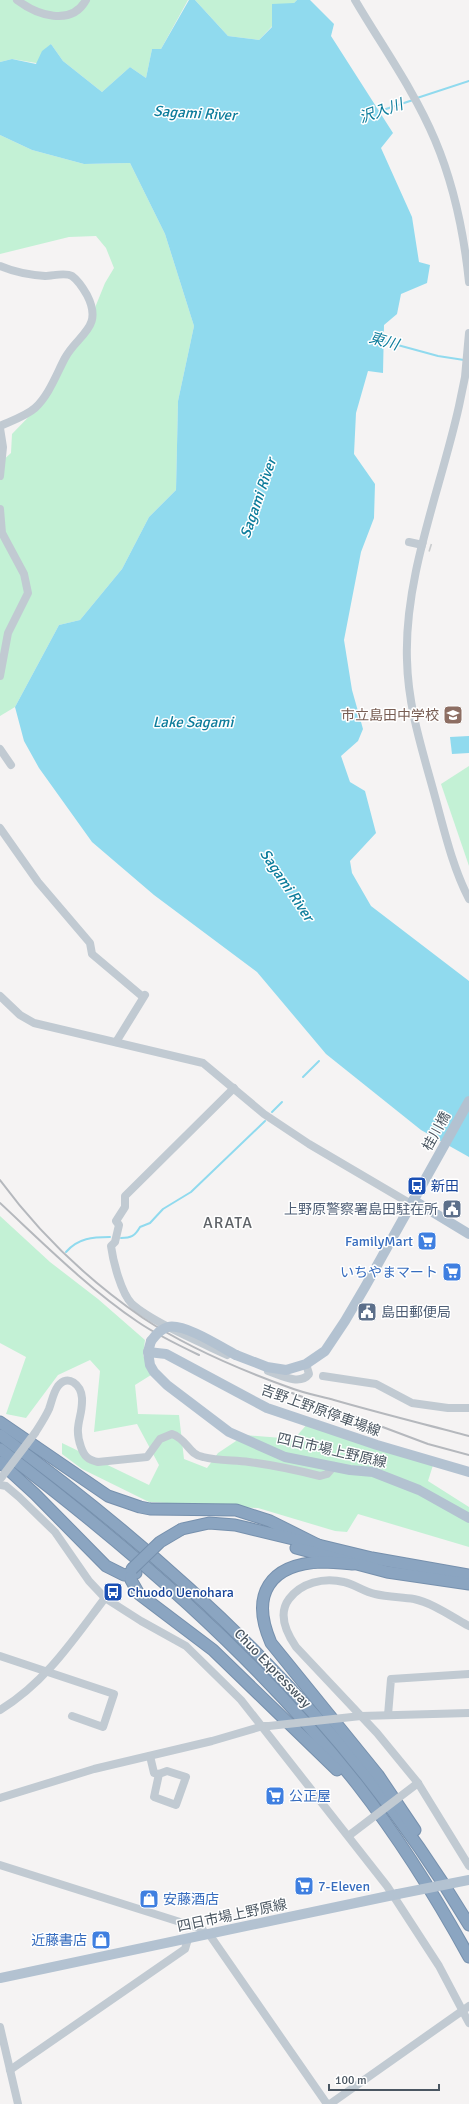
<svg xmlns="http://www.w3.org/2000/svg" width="469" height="2104" font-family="Signika,'Noto Sans JP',sans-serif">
<rect width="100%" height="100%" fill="#f5f3f3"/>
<!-- green -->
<g fill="#c3f1d5">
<path d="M0,0H188L161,49H152L146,78L130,67L102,92L63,61L51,44L42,64L12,59L0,62Z"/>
<path d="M195,0H297L259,40L228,36Z"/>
<path d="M0,135L32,150L84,164L130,163L165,234L194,326L178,401L176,490L149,517L122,569L80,620L59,625L15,707L0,716V463L11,453L12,434L44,401L92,315L105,283L114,268L106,248L96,236L69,237L0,254Z"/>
<path d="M469,766V866L441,784Z"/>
<path d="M0,1216L50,1262L98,1299L145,1340L143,1355L151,1375L135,1385L138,1414L179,1415L184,1459L207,1468L218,1453L245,1435L294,1439L309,1422L434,1462L428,1481L469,1507V1547L358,1514L347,1532L335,1531L258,1508L149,1502L82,1469L62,1454V1443L149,1485L159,1465L137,1424L94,1432L100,1371L90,1360L58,1375L26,1418L6,1414L26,1357L0,1343Z"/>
</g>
<!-- water -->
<g fill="#90daee">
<path d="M189,0H195L228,36L259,40L272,27V4L294,3L297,0H310L334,24L331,36L393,133L381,148L412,217L419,262L430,265L427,283L401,294L397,314L384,325L383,373L368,371L356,413L354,454L375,484L374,518L361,552L344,640L352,690L363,729L358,741L341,756L350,782L365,791L376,833L350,861L352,873L371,906L469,981V1157L421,1130L326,1054L257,972L154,895L92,842L39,768L24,741L15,707L59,625L80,620L122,569L149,517L176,490L178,401L194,326L165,234L130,163L84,164L32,150L0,135V62L12,59L36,64L42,51L51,44L63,61L102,92L130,67L146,78L152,49H161Z"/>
<path d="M469,736V753L452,754L450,737Z"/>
</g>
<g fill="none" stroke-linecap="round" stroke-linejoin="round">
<!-- stream -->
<g stroke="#90daee" stroke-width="2">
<path d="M417,98L469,81"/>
<path d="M377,112L413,100"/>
<path d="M383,341L438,356L464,360"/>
<path d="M303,1077L319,1061"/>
<path d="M272,1112L282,1102"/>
<path d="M121,1238C131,1238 135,1236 140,1227L150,1223L163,1209L191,1192L265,1121"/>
<path d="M66,1252C78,1238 93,1237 110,1237"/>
</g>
<!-- minor-tunnel -->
<path stroke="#caccce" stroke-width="8" stroke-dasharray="8 4" stroke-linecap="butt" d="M418,544L431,548"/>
<defs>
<g id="highway">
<path d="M0,1422L108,1496L140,1507L150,1509L236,1510L270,1521L320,1546"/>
<path d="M0,1435C186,1571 350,1725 469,1925"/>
<path d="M0,1449C130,1548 255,1655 357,1784C399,1838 436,1897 469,1957"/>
<path d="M0,1462L35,1494L106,1566L124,1575L136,1573"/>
<path d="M182,1529L209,1523L235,1525L372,1558L469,1575"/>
<path d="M296,1548L387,1572L469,1584"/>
<path d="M353,1564C342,1563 332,1562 322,1562C269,1564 250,1595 271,1643L378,1775L415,1830"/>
<path d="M132,1569L131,1580L139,1594L213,1650L337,1770"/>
</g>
</defs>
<!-- highway casing -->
<use href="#highway" stroke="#7690ad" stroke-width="13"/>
<!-- minor -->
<g stroke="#c1cad2" stroke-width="8">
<path d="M17,0C37,15 71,27 86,0"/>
<path d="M355,0C382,46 414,90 435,140C454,185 464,234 469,282"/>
<path d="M0,266C14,272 30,275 45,276C53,276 65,272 72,276C79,281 83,288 87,295C104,328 78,334 65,358C56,375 49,395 35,408C26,416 11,421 0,426"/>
<path d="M469,333L465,377L459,406C441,488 404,576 407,660C408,707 422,749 434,793C444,829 452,866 469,899"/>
<path d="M0,428L3,447L0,476"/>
<path d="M0,509L2,533L24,574L28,593L8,633L0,676"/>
<path d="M409,542L418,544"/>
<path d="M0,749L11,765"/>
<path d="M0,828L38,882L90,943L92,954L143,997"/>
<path d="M0,996L20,1015L34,1023L203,1063L264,1114L309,1144L411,1204"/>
<path d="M116,1042L145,995"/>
<path d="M227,1355C202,1343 152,1322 132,1304C121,1293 113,1261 111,1246L115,1242L119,1225L116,1221L125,1207V1196L234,1088"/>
<path d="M268,1371C280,1375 300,1386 309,1374L306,1364"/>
<path d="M323,1376L376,1384L412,1403L448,1408H469"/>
<path d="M35,1433C40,1425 45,1418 49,1409C52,1401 53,1393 58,1386C68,1373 81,1385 82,1398C83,1418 73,1425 81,1447C84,1456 88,1460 98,1462L147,1457L160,1439L172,1434C187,1439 189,1455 203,1457C218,1461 234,1460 249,1462C273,1465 296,1470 320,1476L327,1474L334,1466"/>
<path d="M0,1485L6,1486L19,1497L55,1532L89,1581L105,1598L141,1621L186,1646L241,1700L387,1886L439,1966L469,2023"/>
<path d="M469,1626C452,1617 433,1603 414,1599C401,1597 388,1597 375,1594C364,1592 354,1584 344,1582C323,1577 301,1583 289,1599C277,1615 287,1634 296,1647L377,1733L418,1783L469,1866"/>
<path d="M0,1656L114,1694L103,1727L72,1716"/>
<path d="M0,1710C45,1683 74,1639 105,1598"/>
<path d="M388,1715L391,1679L469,1674"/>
<path d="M361,1716L469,1713"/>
<path d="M150,1756L154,1773L159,1774L167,1771L186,1777L176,1805L154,1797L159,1774"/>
<path d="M0,1798L94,1769L212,1741L263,1726H268"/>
<path d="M0,1865L199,1928L203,1930L205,1935"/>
<path d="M209,1934L327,2104"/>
<path d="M0,2027L18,2104"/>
<path d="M10,2070L185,1949L188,1939"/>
<path d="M330,2104L469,2006"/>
</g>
<!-- major -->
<g stroke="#b3c2d1" stroke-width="10">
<path d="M413,1200L469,1234"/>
<path d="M151,1341L148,1352L150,1365L154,1372L167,1385L229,1432L285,1457L350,1470L373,1472L419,1490L469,1518"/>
<path d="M148,1352L166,1354L267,1408L377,1445L469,1472"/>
<path d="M236,1355L267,1367L286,1370L306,1364L325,1351L345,1321L365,1287L469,1101"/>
<path d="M0,1978L398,1894"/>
</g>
<!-- highway -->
<use href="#highway" stroke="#8ba5c1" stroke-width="11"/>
<!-- rail -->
<g stroke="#b5b8bd" stroke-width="2">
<path d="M0,1180C39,1233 88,1280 143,1318C187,1347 238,1369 288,1387C303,1393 319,1396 334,1400C379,1413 424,1424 469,1436"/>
<path d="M0,1203C44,1244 88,1288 138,1322C157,1335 178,1345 199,1355"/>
<path d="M292,1393L428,1444L469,1455"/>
</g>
<defs>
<path id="highway-bridge" d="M132,1569L160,1542L182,1529"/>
</defs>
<!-- highway-bridge casing -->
<use href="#highway-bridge" stroke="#7690ad" stroke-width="13" stroke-linecap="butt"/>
<!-- minor-bridge -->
<g stroke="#c1cad2" stroke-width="8">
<path d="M1,1478L35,1433"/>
<path d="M269,1726L361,1716"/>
<path d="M351,1834L418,1783"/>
</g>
<!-- major-bridge -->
<g stroke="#b3c2d1" stroke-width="10">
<path d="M151,1341C156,1335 160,1329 168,1327C184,1323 221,1347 236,1355"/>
<path d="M398,1894L469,1880"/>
</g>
<!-- highway-bridge -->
<use href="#highway-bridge" stroke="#8ba5c1" stroke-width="11"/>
</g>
<!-- icons -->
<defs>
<symbol id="school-square" viewBox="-11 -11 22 22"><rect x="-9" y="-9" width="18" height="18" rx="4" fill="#8d6e63" stroke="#fff"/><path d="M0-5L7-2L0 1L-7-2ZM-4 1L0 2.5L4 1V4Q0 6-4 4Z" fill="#fff"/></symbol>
<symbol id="bus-square" viewBox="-11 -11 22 22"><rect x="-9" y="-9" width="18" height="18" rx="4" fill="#1a4fb4" stroke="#fff"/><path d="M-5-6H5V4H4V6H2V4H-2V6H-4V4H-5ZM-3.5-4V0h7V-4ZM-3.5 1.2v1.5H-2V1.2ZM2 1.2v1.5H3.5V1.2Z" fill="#fff"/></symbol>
<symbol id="civic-square" viewBox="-11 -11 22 22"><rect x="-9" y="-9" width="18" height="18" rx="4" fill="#5c6f8a" stroke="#fff"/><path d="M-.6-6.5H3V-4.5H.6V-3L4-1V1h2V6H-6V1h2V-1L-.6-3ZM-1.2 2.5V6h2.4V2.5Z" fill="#fff"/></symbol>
<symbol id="supermarket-square" viewBox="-11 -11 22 22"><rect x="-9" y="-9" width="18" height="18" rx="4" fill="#3f7fe0" stroke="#fff"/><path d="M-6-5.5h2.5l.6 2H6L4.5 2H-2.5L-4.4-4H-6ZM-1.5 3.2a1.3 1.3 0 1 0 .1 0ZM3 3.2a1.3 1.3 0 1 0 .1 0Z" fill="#fff"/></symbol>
<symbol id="shop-square" viewBox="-11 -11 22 22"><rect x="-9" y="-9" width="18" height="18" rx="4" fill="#3f7fe0" stroke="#fff"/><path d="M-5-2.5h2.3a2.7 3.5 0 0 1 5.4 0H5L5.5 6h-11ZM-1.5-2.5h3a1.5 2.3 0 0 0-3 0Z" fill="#fff"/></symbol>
</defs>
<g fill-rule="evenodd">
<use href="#school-square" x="442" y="704" width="22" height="22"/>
<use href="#bus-square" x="406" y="1175" width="22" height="22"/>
<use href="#civic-square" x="441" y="1198" width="22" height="22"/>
<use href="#supermarket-square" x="416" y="1230" width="22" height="22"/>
<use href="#supermarket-square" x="441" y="1261" width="22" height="22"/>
<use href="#civic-square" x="356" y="1301" width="22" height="22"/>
<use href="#bus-square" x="102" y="1581" width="22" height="22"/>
<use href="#supermarket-square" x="264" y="1785" width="22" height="22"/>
<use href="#supermarket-square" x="293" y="1875" width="22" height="22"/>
<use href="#shop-square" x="138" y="1888" width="22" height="22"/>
<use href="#shop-square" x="90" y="1929" width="22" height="22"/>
</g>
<g text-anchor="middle" stroke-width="3" stroke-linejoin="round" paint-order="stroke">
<!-- education labels -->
<g font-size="14" fill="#785e54" stroke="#fff" text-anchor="end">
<text x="439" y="720">市立島田中学校</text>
</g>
<!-- street labels -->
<g font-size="14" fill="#4a5661" stroke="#fff">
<text transform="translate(436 1131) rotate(-61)" y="5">桂川橋</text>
<text transform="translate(321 1410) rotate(20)" y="5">吉野上野原停車場線</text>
<text transform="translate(332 1450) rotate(13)" y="5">四日市場上野原線</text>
<text transform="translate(273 1668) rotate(46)" y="5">Chuo Expressway</text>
<text transform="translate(232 1915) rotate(-12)" y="5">四日市場上野原線</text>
</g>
<!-- transit labels -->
<g font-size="14" fill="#164399" stroke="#fff" text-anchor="start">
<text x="431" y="1191">新田</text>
<text x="127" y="1597">Chuodo Uenohara</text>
</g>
<!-- service labels -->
<g font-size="14" fill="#4e5e75" stroke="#fff" text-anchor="end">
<text x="438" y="1214">上野原警察署島田駐在所</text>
<text x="381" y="1317" text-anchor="start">島田郵便局</text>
</g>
<!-- shop labels -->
<g font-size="14" fill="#366cbe" stroke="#fff" text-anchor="end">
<text x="413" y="1246">FamilyMart</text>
<text x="438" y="1277">いちやまマート</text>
<text x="289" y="1801" text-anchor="start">公正屋</text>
<text x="318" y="1891" text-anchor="start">7-Eleven</text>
<text x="163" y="1904" text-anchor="start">安藤酒店</text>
<text x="87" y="1945">近藤書店</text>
</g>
<!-- water labels -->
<g font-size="15" font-style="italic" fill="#0c7c9b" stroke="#fff">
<text transform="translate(381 111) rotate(-19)" y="5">沢入川</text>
<text transform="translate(195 113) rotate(3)" y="5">Sagami River</text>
<text transform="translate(384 341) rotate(16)" y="5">東川</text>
<text transform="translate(258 498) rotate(-71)" y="5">Sagami River</text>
<text x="193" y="727">Lake Sagami</text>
<text transform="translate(287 885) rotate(56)" y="5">Sagami River</text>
</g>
<!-- quarter labels -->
<g font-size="16" letter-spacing="1" fill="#5f6368" stroke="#fff">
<text x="228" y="1228">ARATA</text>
</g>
</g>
<!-- scale -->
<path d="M329 2084v6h110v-6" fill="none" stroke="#4a5661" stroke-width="2"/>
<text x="335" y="2084" font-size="12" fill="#4a5661" stroke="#ffffff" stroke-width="3" paint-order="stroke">100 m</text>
</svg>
